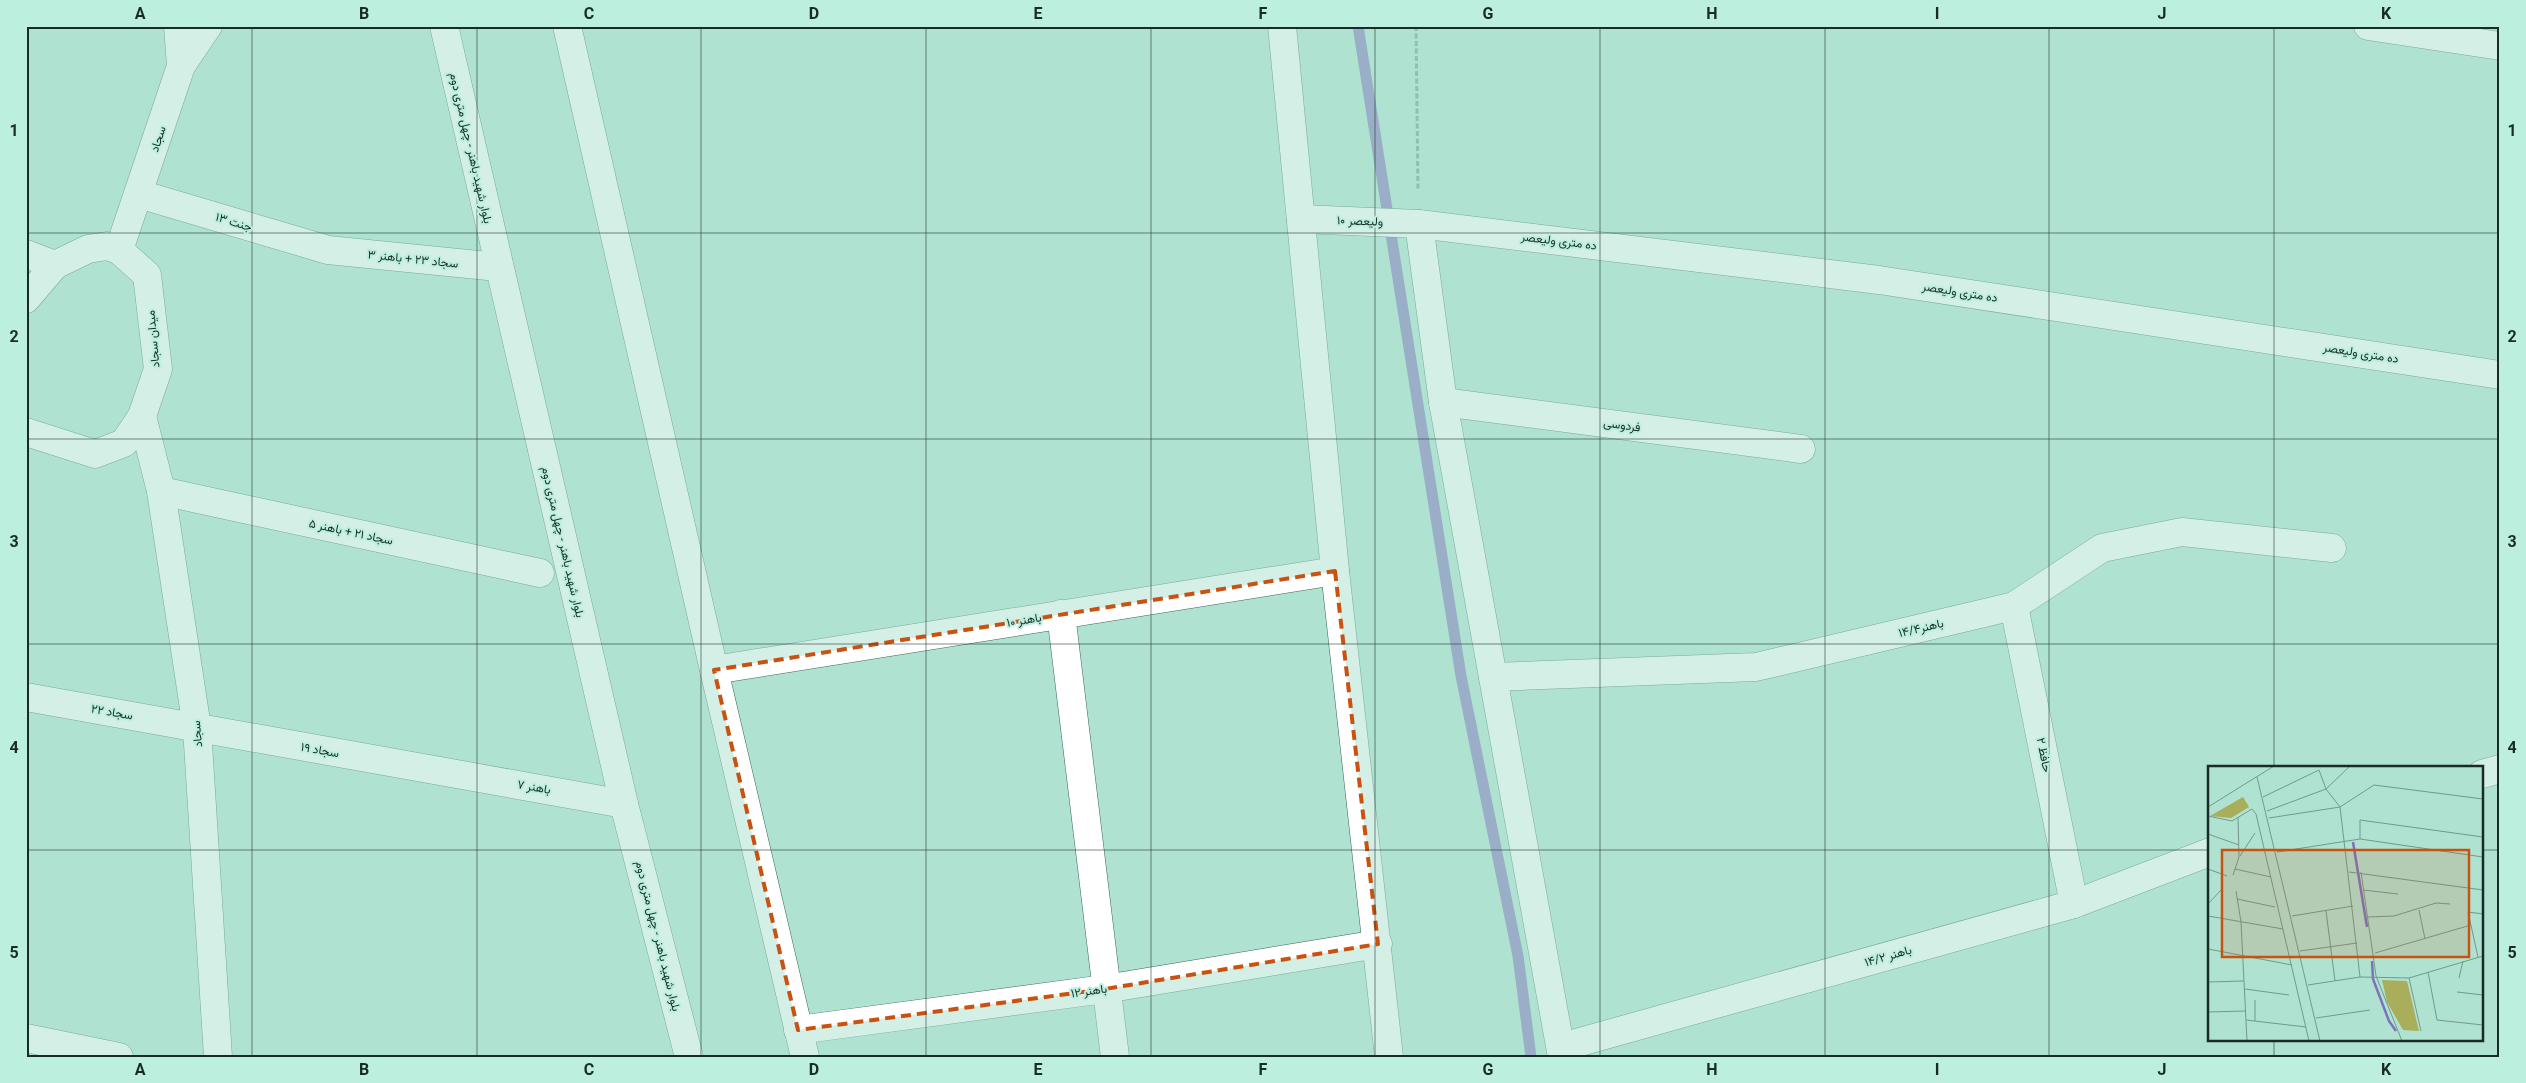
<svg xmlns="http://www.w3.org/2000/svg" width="2526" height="1083" font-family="Roboto,Vazirmatn,sans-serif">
<rect width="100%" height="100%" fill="#afe2d1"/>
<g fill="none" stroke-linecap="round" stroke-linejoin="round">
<!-- stream -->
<path stroke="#8171bb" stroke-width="11" d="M1358,26L1461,676L1518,956L1531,1057"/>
<defs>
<g id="street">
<path d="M1282,26L1335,571L1389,1057"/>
<path d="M2368,26L2500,46"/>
<path d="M181,66L208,26"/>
<path d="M139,194L328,250L498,267"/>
<path d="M1301,219L1419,224L1879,280L2500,375"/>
<path d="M1419,224L1443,402L1562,1057"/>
<path d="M119,250L181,66L178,26"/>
<path d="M26,254L55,265"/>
<path d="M26,299L55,265L88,249L107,246L119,250L147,275L158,369L142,416L124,443L95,454L26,432"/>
<path d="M1443,402L1801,449"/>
<path d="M142,416L161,491L197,728L218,1057"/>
<path d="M161,491L540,573"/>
<path d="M2014,606L2074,904"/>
<path d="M1061,614L1115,1057"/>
<path d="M714,670L1335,571"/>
<path d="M1493,677L1756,667L2014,606L2102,548L2182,532L2332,548"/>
<path d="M26,697L624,804"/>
<path d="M2482,774L2500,769"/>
<path d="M798,1030L1105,989L1378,944"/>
<path d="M26,1038L119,1057"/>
<path d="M1562,1047L2074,904L2210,852"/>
</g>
<g id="secondary">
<path d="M444,26L624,804L689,1057"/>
<path d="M567,26L714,670L805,1057"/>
</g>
</defs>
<!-- street casing -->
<use href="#street" stroke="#386759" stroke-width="29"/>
<!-- secondary casing -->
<use href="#secondary" stroke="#386759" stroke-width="29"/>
<!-- path -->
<path stroke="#6e9488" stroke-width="3" stroke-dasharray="5 2.5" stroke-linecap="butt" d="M1416,26L1418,191"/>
<!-- street -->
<use href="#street" stroke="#fff" stroke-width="28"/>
<!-- secondary -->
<use href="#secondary" stroke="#fff" stroke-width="28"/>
</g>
<!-- marked area -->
<path d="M0 0H2526V1083H0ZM1335,571L1378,944L1105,989L798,1030L714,670Z" fill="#afe2d1" fill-opacity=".55" fill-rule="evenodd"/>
<path fill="none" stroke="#c95210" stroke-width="4" stroke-dasharray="10 6" stroke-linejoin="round" d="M1335,571L1378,944L1105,989L798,1030L714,670Z"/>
<!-- grid -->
<path fill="none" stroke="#182c26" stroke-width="1" stroke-opacity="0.55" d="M252,26V1057M477,26V1057M701,26V1057M926,26V1057M1151,26V1057M1375,26V1057M1600,26V1057M1825,26V1057M2049,26V1057M2274,26V767M26,233H2500M26,439H2500M26,644H2500M26,850H2210M2482,850H2500M2274,1039V1057"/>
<g text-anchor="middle" stroke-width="4" stroke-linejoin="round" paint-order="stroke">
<!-- street labels -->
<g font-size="12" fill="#182c26" stroke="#bcefde">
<text transform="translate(158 139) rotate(-72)" y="4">سجاد</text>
<text transform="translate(471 148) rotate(77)" y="4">بلوار شهید باهنر - چهل متری دوم</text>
<text transform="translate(1360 221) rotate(2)" y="4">ولیعصر ۱۰</text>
<text transform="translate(234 222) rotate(17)" y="4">جنت ۱۳</text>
<text transform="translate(1559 241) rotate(7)" y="4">ده متری ولیعصر</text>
<text transform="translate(413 259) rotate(6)" y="4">سجاد ۲۳ + باهنر ۳</text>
<text transform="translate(1960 292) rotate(9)" y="4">ده متری ولیعصر</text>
<text transform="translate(153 339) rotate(-95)" y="4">میدان سجاد</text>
<text transform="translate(2361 353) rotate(9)" y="4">ده متری ولیعصر</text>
<text transform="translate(1622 425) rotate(8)" y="4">فردوسی</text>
<text transform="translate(351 532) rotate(12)" y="4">سجاد ۲۱ + باهنر ۵</text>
<text transform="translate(563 542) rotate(77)" y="4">بلوار شهید باهنر - چهل متری دوم</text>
<text transform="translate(1024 620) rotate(-9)" y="4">باهنر ۱۰</text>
<text transform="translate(1921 628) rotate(-13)" y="4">باهنر۱۴/۴</text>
<text transform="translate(112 712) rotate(10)" y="4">سجاد ۲۲</text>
<text transform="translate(197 734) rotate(-95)" y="4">سجاد</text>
<text transform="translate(320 750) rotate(10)" y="4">سجاد ۱۹</text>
<text transform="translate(2044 755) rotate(79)" y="4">حافظ ۲</text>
<text transform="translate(534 787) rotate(10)" y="4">باهنر ۷</text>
<text transform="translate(658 936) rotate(76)" y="4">بلوار شهید باهنر - چهل متری دوم</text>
<text transform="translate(1888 956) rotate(-16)" y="4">باهنر ۱۴/۲</text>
<text transform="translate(1089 991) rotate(-8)" y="4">باهنر ۱۲</text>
</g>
</g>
<!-- overview -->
<g transform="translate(2208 766)">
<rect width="275" height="275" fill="#afe2d1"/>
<path d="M35,31L41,41L23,52L2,50ZM174,214L199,215L211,265L195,264L179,236Z" fill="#a8ae5a"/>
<path fill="none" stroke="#8171bb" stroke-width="2.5" d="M145,76L159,161M164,195L165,213L181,255L188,265"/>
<path fill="none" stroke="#73998d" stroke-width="1" d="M49,11L112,275M55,31L111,4L118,23L132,41L152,211M0,41L66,0M59,45L118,23L142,0M0,50L24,55L44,43L48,48L101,275M61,52L132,41L166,19L275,33M0,68L31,79M152,73V54L275,71M69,86L152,73L275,91M32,90L47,67M0,103L19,110M27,103L63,111M141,106L275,124M153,106L168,210L194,275M25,109L31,91L30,51M155,124L190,128M28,125L33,156L39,275M29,133L67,141M0,138L13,124M211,144L217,173M118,145L127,215M0,150L75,163M84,150L145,140M160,151L186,150L228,137L242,138M0,183L84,199M92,185L149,177M167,187L263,159M270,191L260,146L275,148M220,206L229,254L275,259M201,212L213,265M251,212L255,195M0,216L36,215M100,219L152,211L201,212L275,190M37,223L81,229M249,226L275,229M0,246L37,245M108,252L162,244M38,254L98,261M47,255V234"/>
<path fill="#c95210" fill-opacity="0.15" stroke="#c95210" stroke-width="2.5" d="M14,84H261V191H14Z"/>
<rect width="275" height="275" fill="none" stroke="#182c26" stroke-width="2.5"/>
</g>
<!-- border -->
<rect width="2526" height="1083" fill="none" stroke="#bcefde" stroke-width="55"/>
<rect x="28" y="28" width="2470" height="1028" fill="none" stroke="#182c26" stroke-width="2"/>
<g font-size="16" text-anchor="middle" font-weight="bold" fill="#182c26">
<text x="140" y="19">A</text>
<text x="364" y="19">B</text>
<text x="589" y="19">C</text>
<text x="814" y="19">D</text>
<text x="1038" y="19">E</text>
<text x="1263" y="19">F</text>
<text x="1488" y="19">G</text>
<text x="1712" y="19">H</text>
<text x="1937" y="19">I</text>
<text x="2162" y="19">J</text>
<text x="2386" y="19">K</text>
<text x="14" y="136">1</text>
<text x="2512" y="136">1</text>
<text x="14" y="342">2</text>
<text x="2512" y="342">2</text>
<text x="14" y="547">3</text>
<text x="2512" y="547">3</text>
<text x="14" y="753">4</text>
<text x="2512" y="753">4</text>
<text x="14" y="958">5</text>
<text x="2512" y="958">5</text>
<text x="140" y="1075">A</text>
<text x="364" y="1075">B</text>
<text x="589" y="1075">C</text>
<text x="814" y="1075">D</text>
<text x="1038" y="1075">E</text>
<text x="1263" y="1075">F</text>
<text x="1488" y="1075">G</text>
<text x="1712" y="1075">H</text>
<text x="1937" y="1075">I</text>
<text x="2162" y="1075">J</text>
<text x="2386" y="1075">K</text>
</g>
</svg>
